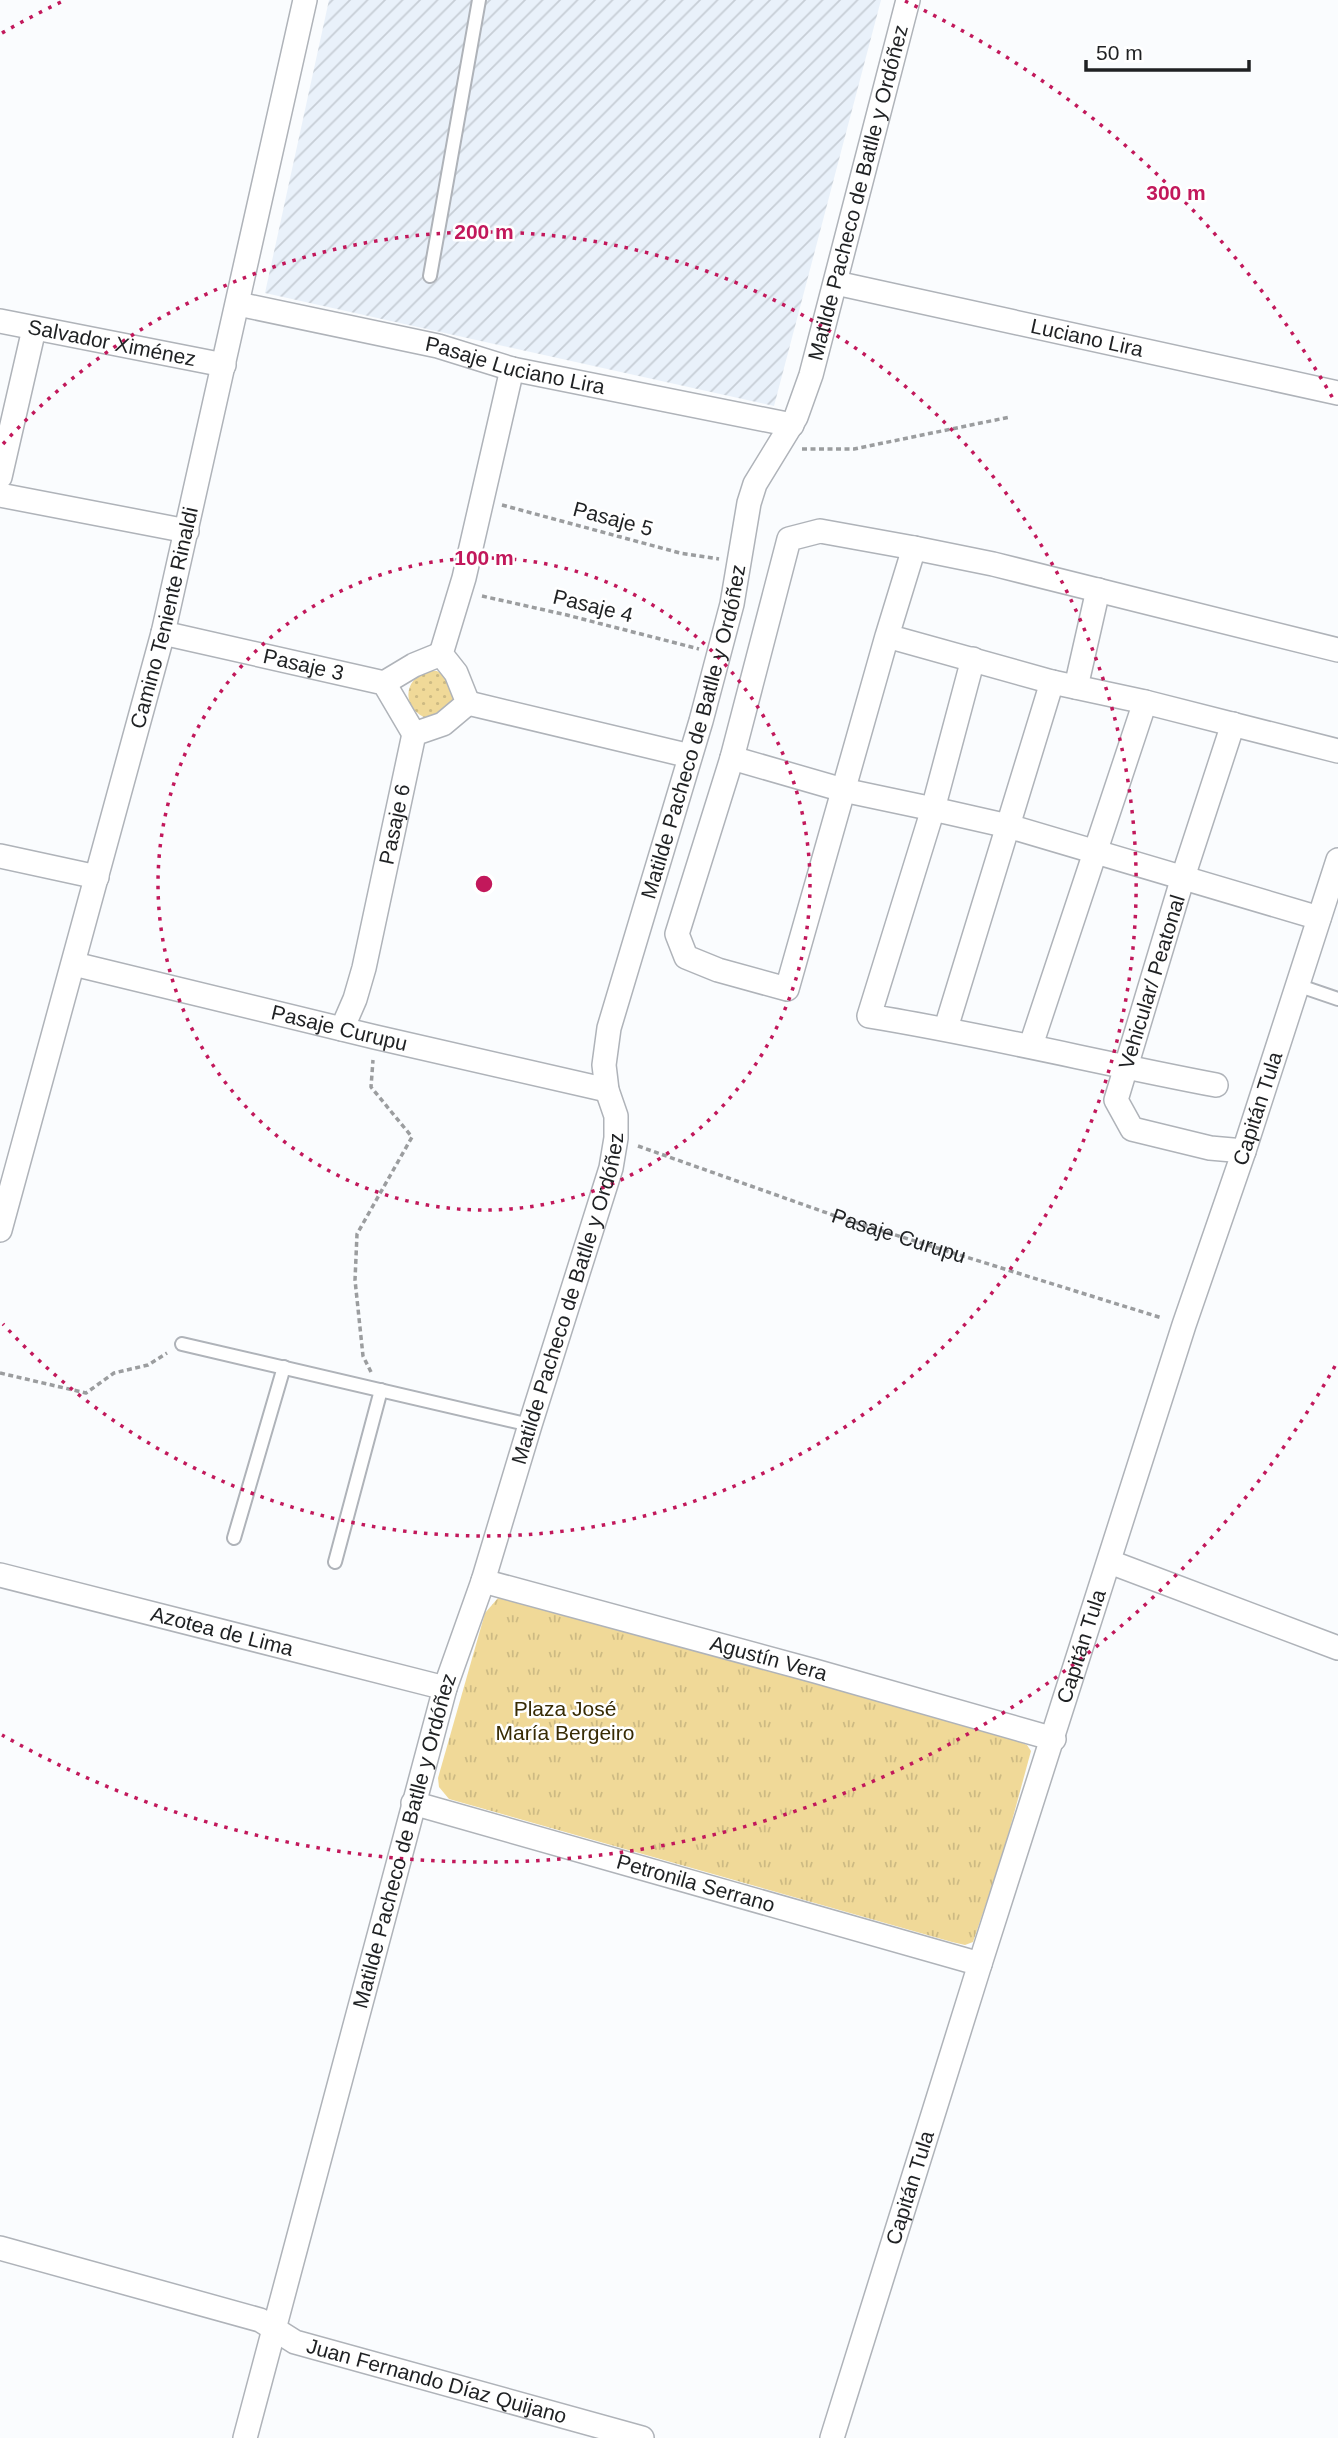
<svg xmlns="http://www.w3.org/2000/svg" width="1338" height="2438" font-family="Helvetica,sans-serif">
<defs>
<pattern id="industrial-furrows" width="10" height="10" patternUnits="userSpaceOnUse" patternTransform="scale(1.75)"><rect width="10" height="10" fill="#e9f1fa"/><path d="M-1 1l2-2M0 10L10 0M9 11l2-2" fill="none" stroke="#c7ced6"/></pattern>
<pattern id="grass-dots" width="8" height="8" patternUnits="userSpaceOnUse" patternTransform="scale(1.75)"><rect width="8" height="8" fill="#f0d998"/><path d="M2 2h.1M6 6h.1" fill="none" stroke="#cdba83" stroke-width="1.8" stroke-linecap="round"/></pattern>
<pattern id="park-tufts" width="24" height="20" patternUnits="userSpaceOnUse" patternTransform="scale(1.75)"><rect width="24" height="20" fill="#f0d998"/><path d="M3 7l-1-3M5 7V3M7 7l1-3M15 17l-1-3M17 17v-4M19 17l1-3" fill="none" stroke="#cdba83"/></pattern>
</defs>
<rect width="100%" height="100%" fill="#fafcfe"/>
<!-- industrial -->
<path fill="url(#industrial-furrows)" d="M329,0H881L774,406L265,293Z"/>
<!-- grass -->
<path fill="url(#grass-dots)" d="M429,671H437L449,679L455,701L452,708L429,719C402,711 401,679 429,671Z"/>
<!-- park -->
<path fill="url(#park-tufts)" d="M511,1595L994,1733L1017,1741L1027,1745L1031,1751L1003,1854L973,1942L965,1945L952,1942L449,1799L439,1787L438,1778L485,1613L498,1598Z"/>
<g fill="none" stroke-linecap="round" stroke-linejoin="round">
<defs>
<g id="service">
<path d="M430,276L479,0"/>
<path d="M1297,985L1338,999"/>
<path d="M182,1344L530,1425"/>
<path d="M234,1538L284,1367"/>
<path d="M335,1562L381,1390"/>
</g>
<g id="minor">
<path id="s2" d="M836,283L1338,393"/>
<path id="s3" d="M238,304L438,346L512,369L792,425"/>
<path id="s4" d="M0,321L224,365"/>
<path d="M0,477L34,329"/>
<path d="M0,495L187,531"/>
<path d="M914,548L993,564L1338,650"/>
<path id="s5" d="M163,633L384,683L414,734"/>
<path d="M887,636L914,548L820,531L789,539L732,758L677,934L686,957L718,970L787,989L887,636L1052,682L1145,702L1338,751"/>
<path d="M384,683L414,665L441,654"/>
<path d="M1076,687L1098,590"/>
<path d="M468,703L690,756"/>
<path d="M1233,724L1183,877L1116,1100L1132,1129L1210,1148L1244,1151"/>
<path d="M732,758L843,790L933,809L973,659"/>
<path d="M0,856L97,877"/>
<path id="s6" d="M74,964L375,1037L607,1090"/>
<path d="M946,1028L1052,682"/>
<path id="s7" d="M342,1029L355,999L364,968L414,734L443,724L468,703L456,673L441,654L464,578L512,369"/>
<path d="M1031,1045L1145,702"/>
<path d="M1216,1085C1100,1063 986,1035 869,1016L933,809L1008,826L1319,918"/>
<path id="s8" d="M0,1230L163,633L305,0"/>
<path d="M1110,1562L1338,1648"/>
<path id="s9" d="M0,1575L445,1688"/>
<path id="s10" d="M483,1581L815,1671L1054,1739"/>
<path id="s11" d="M413,1803L980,1964"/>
<path id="s12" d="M0,2248L260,2320L295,2342L642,2438"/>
<path id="s13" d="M245,2438L445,1688L483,1581L530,1425L611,1168L616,1138V1116L607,1090L604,1065L609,1028L701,721L732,604L749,503L755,484L796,417L811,375L908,0"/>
<path id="s14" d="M832,2438L980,1964L1184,1325L1244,1151L1338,860"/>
</g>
</defs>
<!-- service casing -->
<use href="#service" stroke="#afb3b9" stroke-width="16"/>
<!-- minor casing -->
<use href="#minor" stroke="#afb3b9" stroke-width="26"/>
<!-- path -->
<g stroke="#9b9d9f" stroke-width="3.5" stroke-dasharray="5 3.5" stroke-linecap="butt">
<path d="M802,449H854L1010,417"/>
<path d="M502,505L680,553L719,559"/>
<path d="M482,596L567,615L699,649"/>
<path id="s1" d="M638,1146L844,1219L1162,1318"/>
<path d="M371,1372L363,1356L355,1280L357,1234L412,1137L371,1087L373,1060"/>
<path d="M0,1373L86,1393L114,1373L148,1365L167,1353"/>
</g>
<!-- service -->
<use href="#service" stroke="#fff" stroke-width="12"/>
<!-- minor -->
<use href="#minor" stroke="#fff" stroke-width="23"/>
</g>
<!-- distance rings -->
<g fill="none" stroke="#c2185b" stroke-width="3.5" stroke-dasharray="3.5 7">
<circle cx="484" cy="884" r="326"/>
<path d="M3 444A652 652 0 1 1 3 1324"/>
<path d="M1335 1366A978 978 0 0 1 2 1735M2 33A978 978 0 0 1 63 1M905 1A978 978 0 0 1 1335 402"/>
</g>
<g text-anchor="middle" stroke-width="5" stroke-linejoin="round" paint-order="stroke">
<!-- street labels -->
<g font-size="21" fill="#1f2123" stroke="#fff">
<text dy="7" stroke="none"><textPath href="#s13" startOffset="2340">Matilde Pacheco de Batlle y Ordóñez</textPath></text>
<text dy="7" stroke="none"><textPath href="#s2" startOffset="257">Luciano Lira</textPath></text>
<text dy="7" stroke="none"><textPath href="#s4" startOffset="114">Salvador Ximénez</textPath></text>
<text dy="7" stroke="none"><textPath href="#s3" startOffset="284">Pasaje Luciano Lira</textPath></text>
<text transform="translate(613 519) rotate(15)" y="7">Pasaje 5</text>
<text transform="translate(593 606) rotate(14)" y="7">Pasaje 4</text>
<text dy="7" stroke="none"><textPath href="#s8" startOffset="634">Camino Teniente Rinaldi</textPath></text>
<text dy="7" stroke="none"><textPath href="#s5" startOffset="144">Pasaje 3</textPath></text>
<text dy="7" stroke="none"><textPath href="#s13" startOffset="1773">Matilde Pacheco de Batlle y Ordóñez</textPath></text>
<text dy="7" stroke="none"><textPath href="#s7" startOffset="212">Pasaje 6</textPath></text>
<text transform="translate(1152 982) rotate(-73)" y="7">Vehicular/ Peatonal</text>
<text dy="7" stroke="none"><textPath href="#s6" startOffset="273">Pasaje Curupu</textPath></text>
<text dy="7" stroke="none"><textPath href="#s14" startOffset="1396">Capitán Tula</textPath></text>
<text dy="7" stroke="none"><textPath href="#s1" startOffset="276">Pasaje Curupu</textPath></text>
<text dy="7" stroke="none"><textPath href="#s13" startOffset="1185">Matilde Pacheco de Batlle y Ordóñez</textPath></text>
<text dy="7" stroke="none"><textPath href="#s9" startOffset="229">Azotea de Lima</textPath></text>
<text dy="7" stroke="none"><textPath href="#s14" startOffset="830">Capitán Tula</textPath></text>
<text dy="7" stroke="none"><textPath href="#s10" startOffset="296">Agustín Vera</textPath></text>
<text dy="7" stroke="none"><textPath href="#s13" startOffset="618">Matilde Pacheco de Batlle y Ordóñez</textPath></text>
<text dy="7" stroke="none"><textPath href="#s11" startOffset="294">Petronila Serrano</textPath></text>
<text dy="7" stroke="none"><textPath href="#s14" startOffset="262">Capitán Tula</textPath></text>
<text dy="7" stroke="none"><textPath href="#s12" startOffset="458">Juan Fernando Díaz Quijano</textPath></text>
</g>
<!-- park labels -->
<g font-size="21" fill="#372b04" stroke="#fff">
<text x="565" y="1716">Plaza José<tspan x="565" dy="24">María Bergeiro</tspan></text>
</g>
</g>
<circle cx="484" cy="884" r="10" fill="#c2185b" stroke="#fff" stroke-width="3.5"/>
<g font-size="21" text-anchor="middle" font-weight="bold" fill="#c2185b" stroke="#fff" stroke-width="5" stroke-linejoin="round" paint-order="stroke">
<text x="1176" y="200">300 m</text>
<text x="484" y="239">200 m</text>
<text x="484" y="565">100 m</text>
</g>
<!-- scale -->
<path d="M1086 60v10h163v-10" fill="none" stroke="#1f2123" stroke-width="3.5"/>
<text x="1096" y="60" font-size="21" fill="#1f2123" stroke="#ffffff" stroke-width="5" paint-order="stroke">50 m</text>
</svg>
